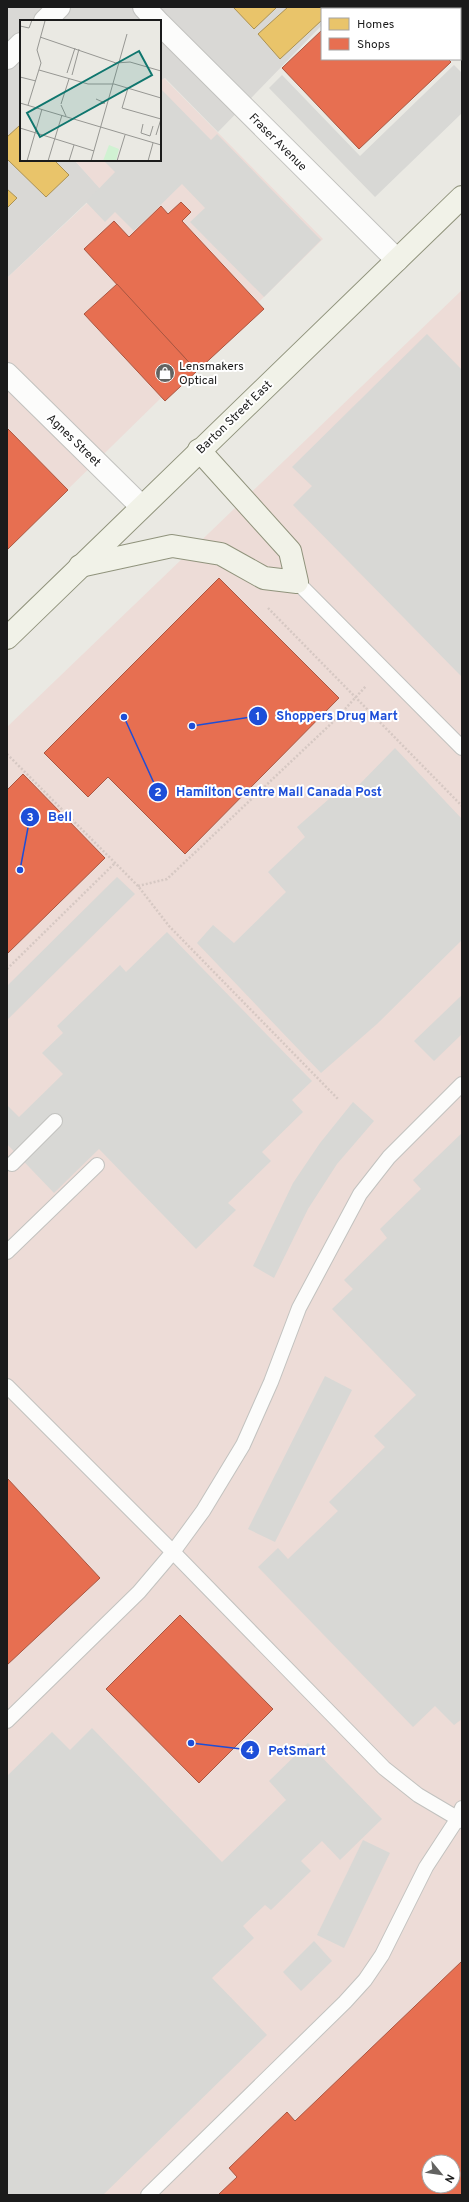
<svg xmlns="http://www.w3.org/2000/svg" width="469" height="2202" font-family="Overpass,sans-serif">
<rect width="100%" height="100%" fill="#eae9e3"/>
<!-- residential -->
<path fill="#d9d8d5" d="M7,7H339L337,9H322V25L218,132L165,78L160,82V21H21V160H78L76,162L101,189L7,278Z"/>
<!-- commercial -->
<g fill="#eddcd7" fill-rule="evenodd">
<path d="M164,78L323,239L7,549V278L101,190L76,162L78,160H160V82Z"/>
<path d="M462,290V2195H7V727ZM429,2162H453V2186H429Z"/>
</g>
<!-- parking -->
<g fill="#d8d8d5">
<path d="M440,7H462V34L460,32V9H438Z"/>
<path d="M454,65L462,73V113L375,197L269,88L282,75L360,156Z"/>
<path d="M160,88L211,140L217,134L321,240L264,297L190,222L205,208L182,184L134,231L115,212L105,222L86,202L115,172L103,160H160Z"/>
<path d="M427,334L462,370V677L293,505L312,486L292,467Z"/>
<path d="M395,748L462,819V940L377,1024L321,1073L197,943L213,925L234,943L286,892L268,872L305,837L297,827L346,784L352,792Z"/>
<path d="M117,877L135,894L7,1020V986Z"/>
<path d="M167,932L312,1081L292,1100L303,1112L262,1152L271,1161L228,1203L236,1210L196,1249L99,1149L54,1193L7,1144V1105L19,1117L63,1074L42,1053L63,1033L57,1026L120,965L126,972Z"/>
<path d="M462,995V1034L434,1061L414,1041Z"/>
<path d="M353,1102L374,1121L337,1164L308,1209L274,1278L253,1266L293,1183L320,1143Z"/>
<path d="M462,1133V1719L454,1725L435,1706L413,1727L258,1567L278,1548L288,1559L338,1511L329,1502L385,1447L374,1436L416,1395L332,1309L353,1289L344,1280L387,1238L380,1229L421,1189L413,1180Z"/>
<path d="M325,1376L352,1390L275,1542L248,1529Z"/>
<path d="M92,1728L222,1862L286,1800L269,1781L308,1743L382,1819L340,1860L322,1841L301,1861L311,1871L271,1910L265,1905L243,1926L254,1938L212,1978L267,2035L103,2195H7V1776L52,1732L70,1750Z"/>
<path d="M363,1840L390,1853L344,1948L317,1935Z"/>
<path d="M314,1941L332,1961L301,1991L283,1972Z"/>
</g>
<!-- homes -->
<g fill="#e9c46a" stroke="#ab9152">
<path d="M233,7H277L254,29Z"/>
<path d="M288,7H325L326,9H322V20L280,59L258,34Z"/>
<path d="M19,126L21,128V160H54L69,175L46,197L7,159V137Z"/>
<path d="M7,189L17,198L7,208Z"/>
</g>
<!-- shops -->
<g fill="#e76f51" stroke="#aa5641" fill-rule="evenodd">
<path d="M346,7H429L427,9H344Z"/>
<path d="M322,30V59H448L451,62L359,149L282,68Z"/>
<path d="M181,202L191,212L182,221L264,309L197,371L84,249L114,221L129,237L161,206L168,214Z"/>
<path d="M117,284L197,371L165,401L84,314Z"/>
<path d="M7,428L68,490L7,550Z"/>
<path d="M219,578L339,698L185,854L108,777L88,797L44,753Z"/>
<path d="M23,774L105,858L7,954V790Z"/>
<path d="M7,1478L100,1578L7,1665Z"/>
<path d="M180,1615L273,1709L199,1783L106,1689Z"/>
<path d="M462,1961V2195H218L237,2177L229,2168L287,2112L295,2121ZM429,2162H453V2186H429Z"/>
</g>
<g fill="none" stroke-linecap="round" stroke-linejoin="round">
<defs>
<g id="service">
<path d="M297,582L462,748"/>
<path d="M12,1164L55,1121"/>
<path d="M7,1252L97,1165"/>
<path d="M7,1386L173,1552L384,1768L418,1795L462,1821"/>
<path d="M7,1721L139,1592L173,1552L203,1511L243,1445L271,1382L299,1308L360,1194L389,1157L462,1084"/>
<path d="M148,2195L345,2002L365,1980L382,1955L426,1867L458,1818L462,1808"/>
</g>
<g id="minor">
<path d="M144,7L157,21"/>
<path d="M45,21L59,7"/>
<path d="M160,24L397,260"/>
<path d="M7,58L21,44"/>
<path d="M7,374L141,506"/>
</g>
<g id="secondary">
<path d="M80,566L172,546L221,554L264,578L297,582L290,551L199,450"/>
<path d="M7,638L462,197"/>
</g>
</defs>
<!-- service casing -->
<use href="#service" stroke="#c2c2bf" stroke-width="16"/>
<!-- minor casing -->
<use href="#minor" stroke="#c2c2bf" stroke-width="24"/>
<!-- secondary casing -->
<use href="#secondary" stroke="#90937c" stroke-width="24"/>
<!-- path -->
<g stroke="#d6c8c3" stroke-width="2.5" stroke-dasharray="2 2" stroke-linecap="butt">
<path d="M268,608L462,806"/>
<path d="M7,754L138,886L169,926L338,1099"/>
<path d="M138,886L167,879L335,720L366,686"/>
<path d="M7,969L115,863"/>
</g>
<!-- service -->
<use href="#service" stroke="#fcfcfb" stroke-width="14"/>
<!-- minor -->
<use href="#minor" stroke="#fcfcfb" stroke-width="22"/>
<!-- secondary -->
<use href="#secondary" stroke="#f1f2e8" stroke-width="22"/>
</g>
<!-- icons -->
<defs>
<symbol id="shop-disc" viewBox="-11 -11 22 22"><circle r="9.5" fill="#636361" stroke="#fff"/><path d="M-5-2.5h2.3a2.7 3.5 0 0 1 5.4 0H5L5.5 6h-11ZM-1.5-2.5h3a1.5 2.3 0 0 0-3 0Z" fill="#fff"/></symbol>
</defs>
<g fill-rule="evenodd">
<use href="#shop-disc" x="154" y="362" width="22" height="22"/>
</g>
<g text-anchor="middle" stroke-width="4" stroke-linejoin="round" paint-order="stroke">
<!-- street labels -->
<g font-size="12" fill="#1b1b1b" stroke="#fff">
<text transform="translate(278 142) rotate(45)" y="4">Fraser Avenue</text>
<text transform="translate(234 417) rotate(-44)" y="4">Barton Street East</text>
<text transform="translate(74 440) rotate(44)" y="4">Agnes Street</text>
</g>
<!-- poi labels -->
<g font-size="12" fill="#1b1b1b" stroke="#fff" text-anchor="start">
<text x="179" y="370">Lensmakers<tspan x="179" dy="14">Optical</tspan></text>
</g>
</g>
<!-- overview -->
<g transform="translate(20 20)">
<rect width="141" height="141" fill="#eae9e3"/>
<path d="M89,125L99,129L96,141H83Z" fill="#d0f2d2"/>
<path fill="none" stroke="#979793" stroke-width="1" d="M0,6L9,8L12,0M20,17L96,43L110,42L141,51M19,50L68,64H94L141,78M47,53L55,28M52,55L59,29M0,57L16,61M108,68L102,88L141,99M76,79L85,83L80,84M0,83L141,125M41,84L49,59M8,85L21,43L17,30L25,1L23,0M41,85L46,96M123,104L121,113L130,116L133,106M0,108L74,131M136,115L141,99M7,141L22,89M28,141L42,95M49,141L54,125M71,141L107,14M97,141L105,115M128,141L133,123"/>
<path fill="#0f766e" fill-opacity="0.15" stroke="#0f766e" stroke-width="2" d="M119,31L132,55L20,117L7,93Z"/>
<rect width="141" height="141" fill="none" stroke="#1b1b1b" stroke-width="2"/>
</g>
<!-- callouts -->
<path fill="none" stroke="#1d4ed8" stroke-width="1.5" d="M192 726L258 716M124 717L158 792M20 870L30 817M191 1743L250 1750"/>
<g fill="#1d4ed8" stroke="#fff" stroke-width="1.5">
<circle cx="192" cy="726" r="4"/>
<circle cx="124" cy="717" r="4"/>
<circle cx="20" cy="870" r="4"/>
<circle cx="191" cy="1743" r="4"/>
<circle cx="258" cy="716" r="10"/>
<circle cx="158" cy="792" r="10"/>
<circle cx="30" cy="817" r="10"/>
<circle cx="250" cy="1750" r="10"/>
</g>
<g font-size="12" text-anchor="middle" font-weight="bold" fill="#fff">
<text x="258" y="720">1</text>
<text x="158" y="796">2</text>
<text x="30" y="821">3</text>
<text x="250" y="1754">4</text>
</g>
<g font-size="13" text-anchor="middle" font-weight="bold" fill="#1d4ed8" stroke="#fff" stroke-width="4" stroke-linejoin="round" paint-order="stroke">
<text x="337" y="720">Shoppers Drug Mart</text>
<text x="279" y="796">Hamilton Centre Mall Canada Post</text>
<text x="60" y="821">Bell</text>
<text x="297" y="1755">PetSmart</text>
</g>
<!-- border -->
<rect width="469" height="2202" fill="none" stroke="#1b1b1b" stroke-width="16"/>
<!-- legend -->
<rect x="321" y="8" width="140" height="52" fill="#ffffff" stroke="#a4a4a4"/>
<rect x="329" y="18" width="20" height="12" fill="#e9c46a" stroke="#a4a4a4"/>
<text x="357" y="28" font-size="12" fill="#1b1b1b">Homes</text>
<rect x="329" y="38" width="20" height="12" fill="#e76f51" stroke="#a4a4a4"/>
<text x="357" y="48" font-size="12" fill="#1b1b1b">Shops</text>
<!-- north arrow -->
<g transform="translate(441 2174) rotate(119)"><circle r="19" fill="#ffffff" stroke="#a4a4a4"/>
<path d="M0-3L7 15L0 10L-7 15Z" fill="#636361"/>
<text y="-6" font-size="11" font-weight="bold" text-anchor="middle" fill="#1b1b1b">N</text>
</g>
</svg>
